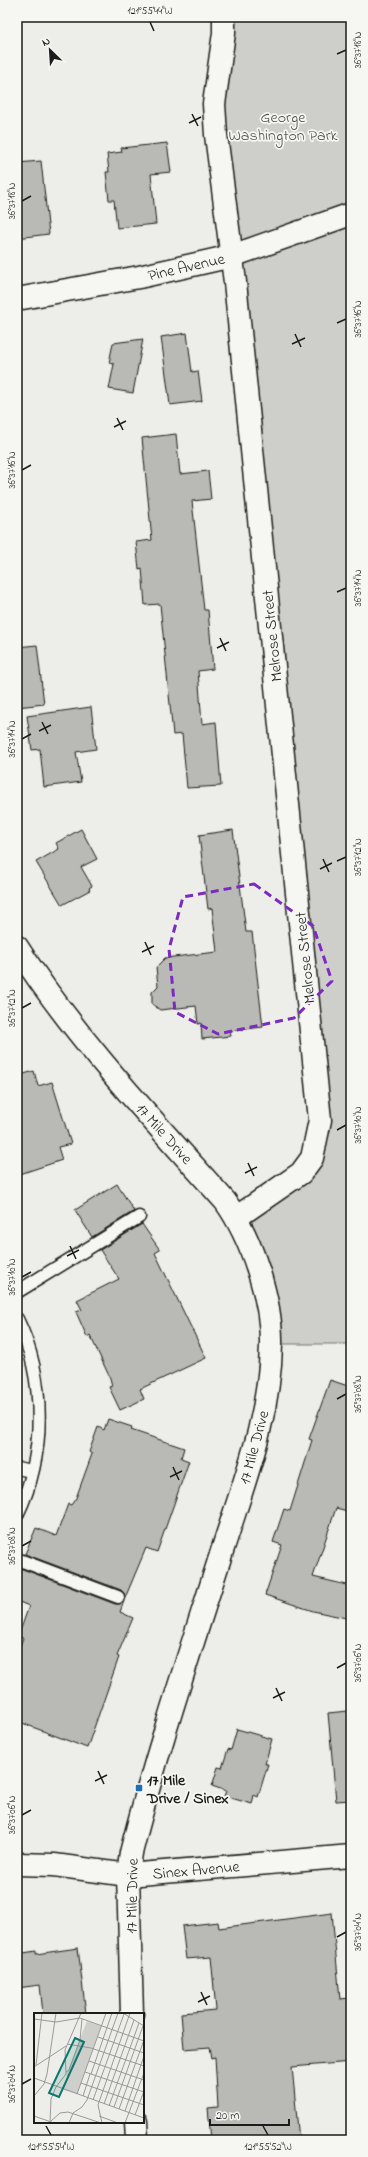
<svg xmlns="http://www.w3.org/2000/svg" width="368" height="2157" font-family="'Indie Flower',sans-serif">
<rect width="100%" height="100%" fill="#edede9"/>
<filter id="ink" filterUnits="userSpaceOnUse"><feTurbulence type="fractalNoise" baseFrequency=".025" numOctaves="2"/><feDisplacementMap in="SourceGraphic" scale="8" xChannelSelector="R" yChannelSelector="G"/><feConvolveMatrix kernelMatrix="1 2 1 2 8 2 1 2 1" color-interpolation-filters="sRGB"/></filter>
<g filter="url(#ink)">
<!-- green -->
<path fill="#cececb" stroke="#757574" d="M224,17H351V1344H271L237,1217L301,1173L317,1143L216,135Z"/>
<!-- building -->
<g fill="#b9b9b6" stroke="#1c1c1c">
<path d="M167,143L171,172L151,174L156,224L117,228L114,200H109L106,172H109L107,154L122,152L121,148Z"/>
<path d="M41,161L49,234L17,238V163Z"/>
<path d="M187,333L192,372L198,371L202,401L170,405L161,337Z"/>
<path d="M143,339L133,393L109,389L114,364L109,363L113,343Z"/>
<path d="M176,434L180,474L208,471L211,499L192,501L204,610H208L213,669L198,671L202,724L216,722L221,786L187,788L182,734L173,735L160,604L145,605L142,568L139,569L136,542L152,540L142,438Z"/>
<path d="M37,645L44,704L17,707V647Z"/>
<path d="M91,707L96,749L76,752L81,782L44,787L40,749L32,750L27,716Z"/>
<path d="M81,829L97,859L81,867L92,886L89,888L90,890L62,905L36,862L59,849L56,843Z"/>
<path d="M233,830L246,932H252L263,1027L230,1031L231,1036L202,1039L201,1023L198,1024L196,1006L160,1010L152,1004V992L158,986L156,967L165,958L217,952L212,908L208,909L199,835Z"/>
<path d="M34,1071L38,1086L52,1082L71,1144L58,1147L62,1160L20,1174L17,1163V1076Z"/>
<path d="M117,1184L134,1211L92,1237L75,1210Z"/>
<path d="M142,1224L160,1250L155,1253L206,1358L140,1389L144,1399L120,1410L109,1387L112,1386L110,1378L90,1335L87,1337L76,1312L82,1310L77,1300L119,1279L100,1250Z"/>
<path d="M330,1380L351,1387V1512L336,1508L313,1577L351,1586V1619L313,1611L265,1595L282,1545L273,1542L284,1509L290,1511L312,1440L309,1439Z"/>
<path d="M108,1419L132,1427L131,1430L184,1448L181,1458L189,1461L157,1552L146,1548L125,1598L124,1593L121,1590L25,1554L36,1528L56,1536L68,1504L71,1505L76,1498L92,1454L89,1452L98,1427L104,1430Z"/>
<path d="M20,1568L115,1604H120L124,1601L120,1612L133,1618L117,1656L119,1657L87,1748L17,1721V1654L23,1638L18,1637L29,1606L17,1601V1575Z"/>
<path d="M348,1711L349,1726H351V1800L336,1801L328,1713Z"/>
<path d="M237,1729L272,1739L265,1764H268L258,1797L254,1795L252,1804L224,1796L226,1791L212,1786L218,1767L222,1768L228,1749L231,1750Z"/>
<path d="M332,1913L340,1999L350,1998L351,2062L292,2067L299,2140H211L208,2108L218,2107L215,2057L212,2058L210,2047L184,2049L181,2013L216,2010L211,1957L186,1959L182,1926L218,1922L219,1928Z"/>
<path d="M78,1948L86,2014H43L40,1985L17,1988V1954L36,1951V1954Z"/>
</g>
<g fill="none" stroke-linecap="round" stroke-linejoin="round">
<defs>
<g id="service">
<path d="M17,1292L139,1217"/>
<path d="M17,1319C46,1378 46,1456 17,1515"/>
<path d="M17,1468L32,1471"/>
<path d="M17,1559L118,1597"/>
</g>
<path id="minor" d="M224,17V33L214,104L216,135L235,282L320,1120L312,1158L301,1173L237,1217"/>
<path id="tertiary" d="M17,1864L54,1865L128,1875L351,1856"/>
<g id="secondary">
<path d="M17,299L139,277L232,256L351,214"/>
<path d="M17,947C76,1039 152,1119 225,1201C251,1237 272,1300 271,1345C270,1416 244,1482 223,1548C191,1649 157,1750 131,1853L128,1875L132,2014"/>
<path d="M136,2122L137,2140"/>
</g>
</defs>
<!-- service casing -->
<use href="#service" stroke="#1c1c1c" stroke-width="15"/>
<!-- minor casing -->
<use href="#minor" stroke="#1c1c1c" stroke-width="25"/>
<!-- tertiary casing -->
<use href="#tertiary" stroke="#1c1c1c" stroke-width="25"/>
<!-- secondary casing -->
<use href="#secondary" stroke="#1c1c1c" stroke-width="25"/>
<!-- service -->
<use href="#service" stroke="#f6f6f2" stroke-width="12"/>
<!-- minor -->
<use href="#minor" stroke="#f6f6f2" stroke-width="22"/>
<!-- tertiary -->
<use href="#tertiary" stroke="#f6f6f2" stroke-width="22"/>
<!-- secondary -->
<use href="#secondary" stroke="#f6f6f2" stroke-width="22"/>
</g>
</g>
<!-- marked area -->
<path fill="none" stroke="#7b2cbf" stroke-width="3" stroke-dasharray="8 5" stroke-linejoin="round" d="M254,884L313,926L332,981L294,1018L218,1034L175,1012L169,949L183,897Z"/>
<!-- ticks -->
<path fill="none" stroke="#1c1c1c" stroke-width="1.5" d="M150,22L154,31M337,54L346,50M192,114L198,126M189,123L201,117M22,201L31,196M337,323L346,319M295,334L301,347M292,344L305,338M117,418L123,430M114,427L126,421M22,470L31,465M337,592L346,588M220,638L226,651M217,648L229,642M42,722L48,734M39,731L51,725M22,739L31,734M323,859L329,872M337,861L346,857M320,869L332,863M145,942L151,955M142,952L154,946M22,1008L31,1003M337,1130L346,1125M248,1163L254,1176M245,1173L257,1167M70,1246L76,1259M67,1256L79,1250M22,1277L31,1272M337,1399L346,1394M173,1467L179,1480M170,1477L182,1471M22,1546L31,1541M337,1668L346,1663M276,1688L282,1701M273,1698L285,1692M98,1771L104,1784M95,1781L107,1775M22,1815L31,1810M337,1937L346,1932M201,1992L207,2005M198,2002L210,1996M22,2084L31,2079M46,2126L51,2135M263,2126L268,2135"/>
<!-- markers -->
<rect fill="#1f6fb2" stroke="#f6f6f2" stroke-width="1.5" x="135" y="1784" width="8" height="8" rx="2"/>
<g text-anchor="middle" stroke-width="3.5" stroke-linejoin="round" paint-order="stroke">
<!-- park labels -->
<g font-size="16" fill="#515151" stroke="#f6f6f2">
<text x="283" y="122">George<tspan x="283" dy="18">Washington Park</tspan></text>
</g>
<!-- street labels -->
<g font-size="16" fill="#1c1c1c" stroke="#f6f6f2">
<text transform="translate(186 266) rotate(-13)" y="6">Pine Avenue</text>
<text transform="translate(271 636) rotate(-96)" y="6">Melrose Street</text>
<text transform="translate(304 958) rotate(-96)" y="6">Melrose Street</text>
<text transform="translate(165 1133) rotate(48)" y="6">17 Mile Drive</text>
<text transform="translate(253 1447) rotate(-75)" y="6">17 Mile Drive</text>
<text transform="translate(196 1869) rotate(-5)" y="6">Sinex Avenue</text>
<text transform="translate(131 1896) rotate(-89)" y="6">17 Mile Drive</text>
</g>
<!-- poi labels -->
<g font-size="16" font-weight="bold" fill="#1c1c1c" stroke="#f6f6f2" text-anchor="start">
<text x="147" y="1785">17 Mile<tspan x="147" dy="18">Drive / Sinex</tspan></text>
</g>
</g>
<!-- overview -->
<g transform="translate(34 2013)">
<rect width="110" height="110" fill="#edede9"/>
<path d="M53,8L67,13L43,81L29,77L34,64L32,62Z" fill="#cececb"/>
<path fill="none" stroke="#999997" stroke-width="1" d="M89,0L110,13M0,6L22,9L46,5L110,28M64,24L110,40M33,31L57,35L110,53M55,48L110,67M2,52L8,0M0,54L32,33M32,59L35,57L46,27L48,6M51,59L110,79M57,61L78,0M0,65L110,105M47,70L110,92M43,81L72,0M0,83L10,71L13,61L22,0M49,83L56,61M59,87L90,1M70,91L100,7M75,93L105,10M80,94L109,13M85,96L110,27M91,98L110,43M101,102L110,78M0,103L20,110M65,103L84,110M17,108L26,100L34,99L67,110M16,110L17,86L22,74L32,61L31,37L47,0M35,110L39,100L48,94L53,87L84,0M68,110L64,92L96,0M91,110L110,60"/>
<path fill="#0f766e" fill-opacity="0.15" stroke="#0f766e" stroke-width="2" d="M41,25L50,29L25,84L15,80Z"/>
<rect width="110" height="110" fill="none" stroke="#1c1c1c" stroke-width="2"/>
</g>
<!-- margin -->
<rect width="368" height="2157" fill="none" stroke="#f6f6f2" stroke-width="44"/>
<!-- north arrow -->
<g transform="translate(50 50) rotate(335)" stroke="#f6f6f2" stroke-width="3" paint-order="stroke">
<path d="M0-3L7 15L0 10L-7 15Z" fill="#1c1c1c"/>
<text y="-6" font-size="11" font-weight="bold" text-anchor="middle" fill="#1c1c1c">N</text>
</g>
<!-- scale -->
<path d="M210 2119v6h79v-6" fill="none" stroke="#1c1c1c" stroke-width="2"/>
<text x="216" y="2119" font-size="12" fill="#1c1c1c" stroke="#f6f6f2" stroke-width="3" paint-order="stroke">20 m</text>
<rect x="22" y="22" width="324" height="2113" fill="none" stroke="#1c1c1c" stroke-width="1.5"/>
<g font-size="10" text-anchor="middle" fill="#1c1c1c">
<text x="150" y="14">121°55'44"W</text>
<text transform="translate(357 50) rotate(-90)" y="4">36°37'18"N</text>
<text transform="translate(11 201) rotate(-90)" y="4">36°37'18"N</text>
<text transform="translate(357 319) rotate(-90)" y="4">36°37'16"N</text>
<text transform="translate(11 470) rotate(-90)" y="4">36°37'16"N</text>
<text transform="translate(357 588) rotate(-90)" y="4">36°37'14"N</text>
<text transform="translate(11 739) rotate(-90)" y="4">36°37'14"N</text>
<text transform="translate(357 857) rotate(-90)" y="4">36°37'12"N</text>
<text transform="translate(11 1008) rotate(-90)" y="4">36°37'12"N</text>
<text transform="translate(357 1125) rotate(-90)" y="4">36°37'10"N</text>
<text transform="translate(11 1277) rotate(-90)" y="4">36°37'10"N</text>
<text transform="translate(357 1394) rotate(-90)" y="4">36°37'08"N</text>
<text transform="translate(11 1546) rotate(-90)" y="4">36°37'08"N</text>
<text transform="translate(357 1663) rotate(-90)" y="4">36°37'06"N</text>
<text transform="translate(11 1815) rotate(-90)" y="4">36°37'06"N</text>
<text transform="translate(357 1932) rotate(-90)" y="4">36°37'04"N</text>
<text transform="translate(11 2084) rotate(-90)" y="4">36°37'04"N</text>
<text x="51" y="2150">121°55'54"W</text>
<text x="268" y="2150">121°55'52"W</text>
</g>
</svg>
